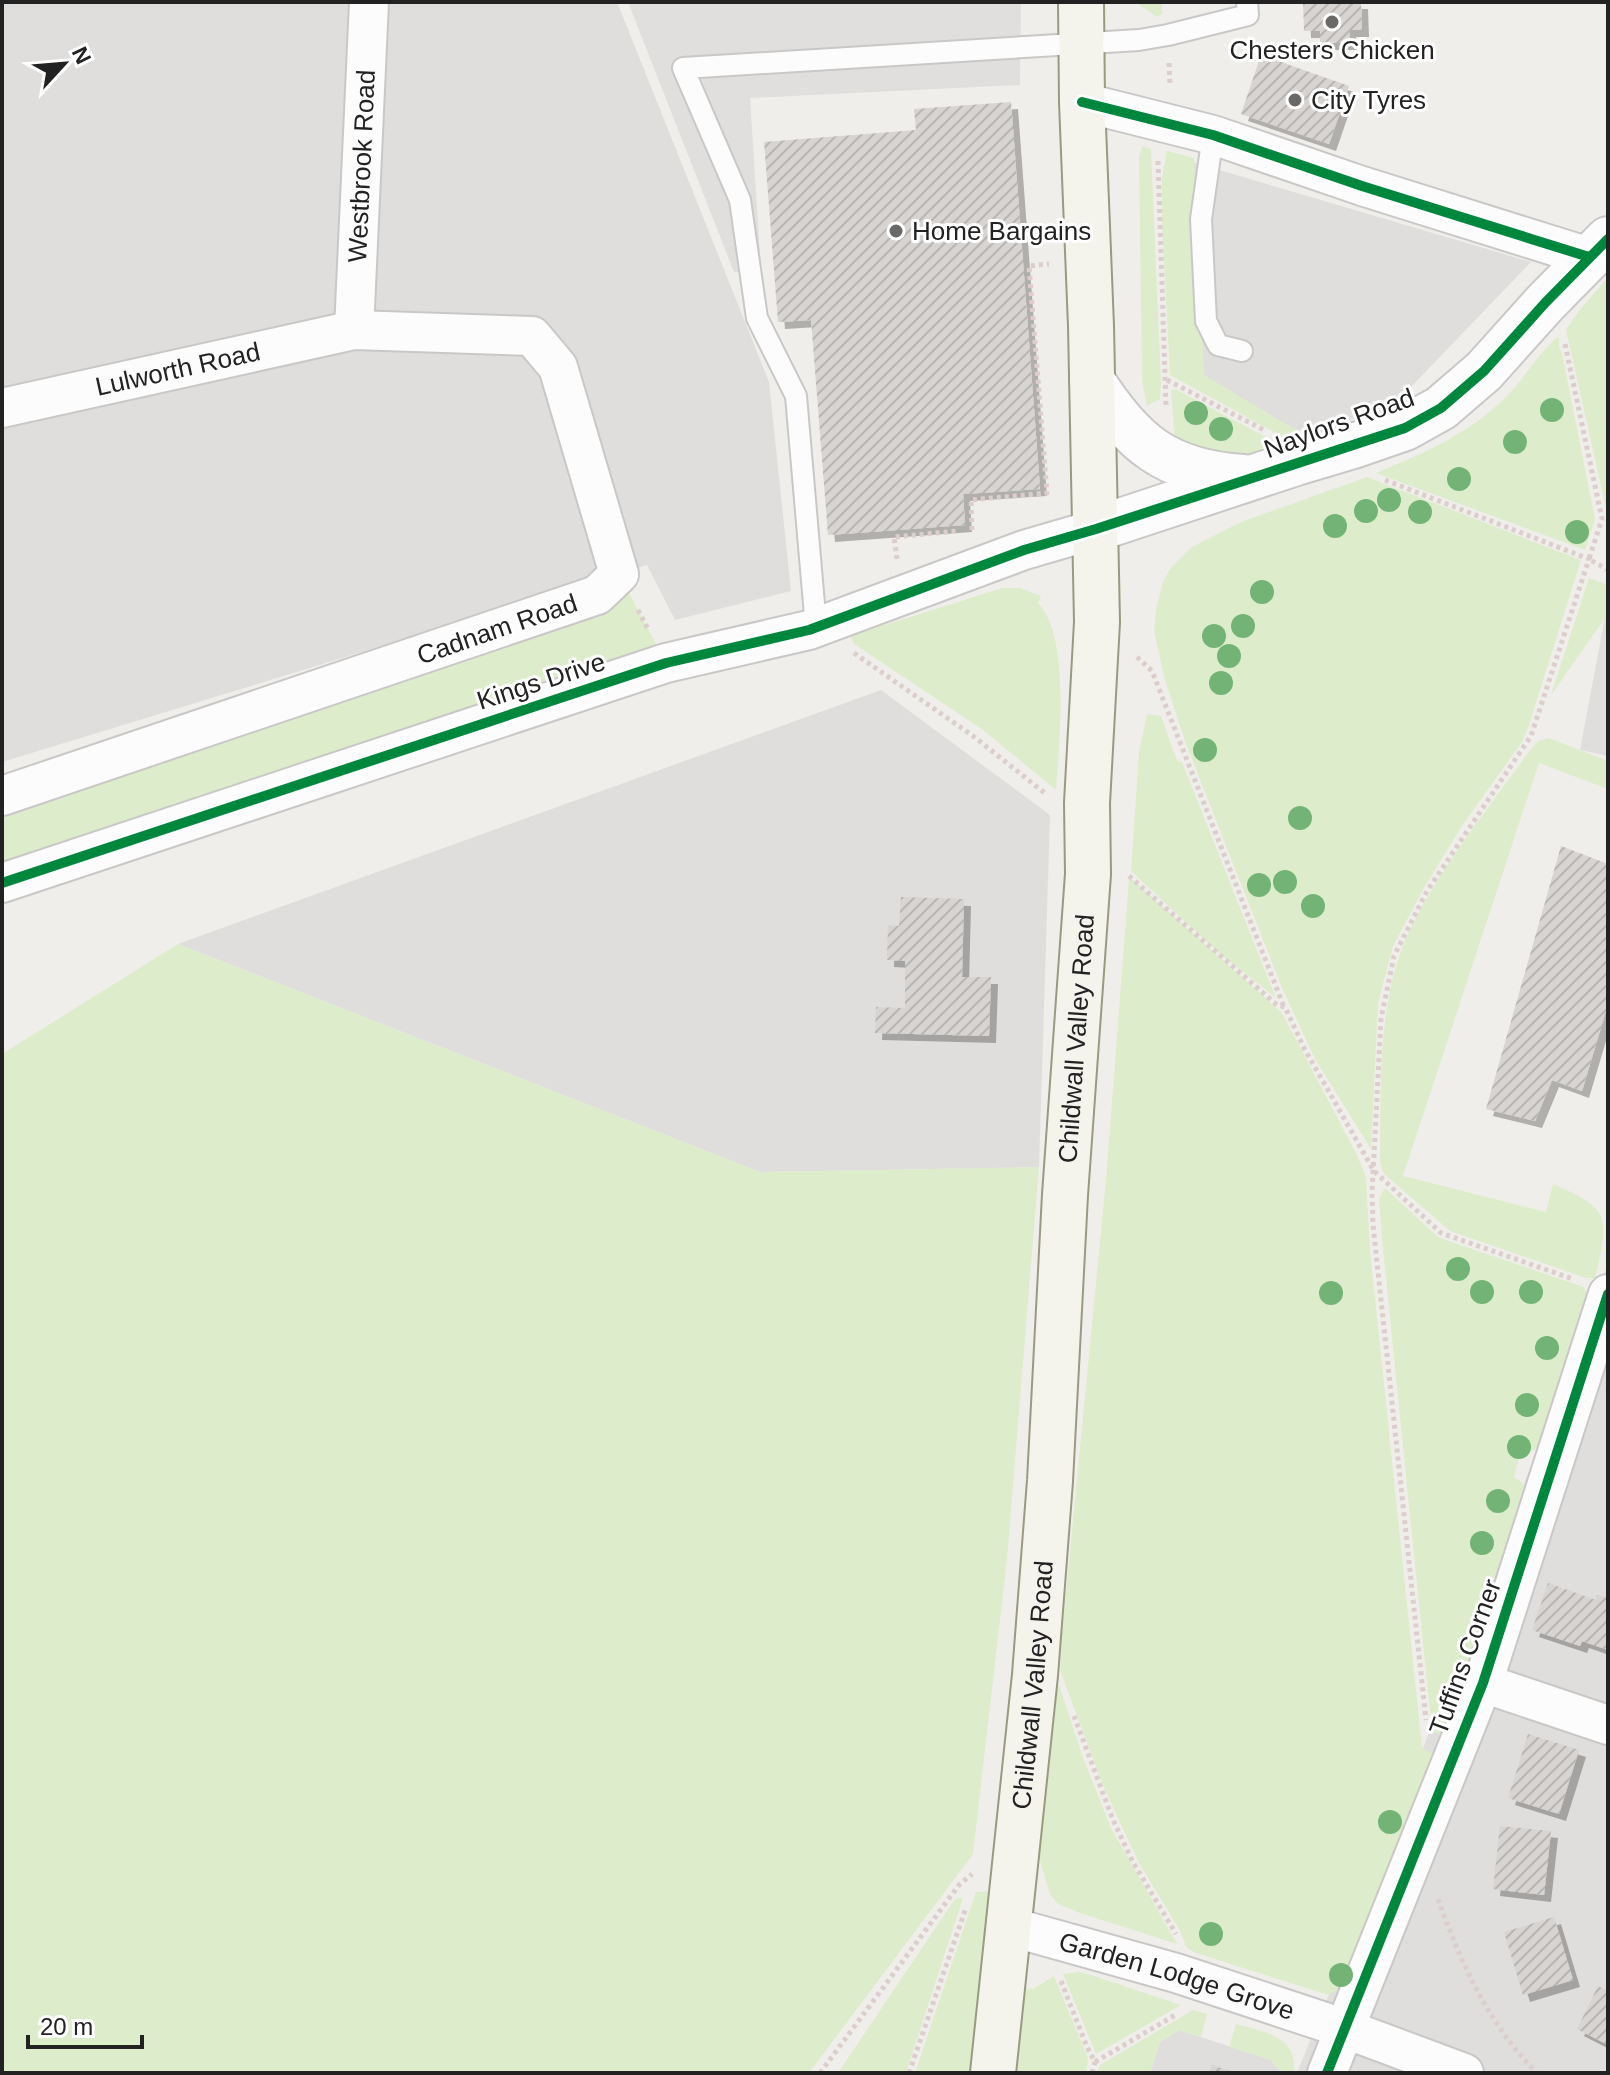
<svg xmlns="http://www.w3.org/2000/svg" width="1610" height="2075" font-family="Arial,sans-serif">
<defs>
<pattern id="building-hatch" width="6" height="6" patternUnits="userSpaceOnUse" patternTransform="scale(2)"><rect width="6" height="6" fill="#d7d4d2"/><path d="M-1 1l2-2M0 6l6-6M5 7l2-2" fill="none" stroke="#b8b6b4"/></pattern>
<filter id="shadow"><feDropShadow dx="7" dy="7" stdDeviation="0" flood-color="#0004"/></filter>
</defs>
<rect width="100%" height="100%" fill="#f0eeeb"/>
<!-- residential -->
<g fill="#dfdedc">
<path d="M2,2H617L769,382L791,591L675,620L647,565L2,762Z"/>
<path d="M1192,162L1531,262L1387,412L1293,432L1202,376Z"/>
<path d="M1608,601V756L1580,750Z"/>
<path d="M881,690L1050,815L1039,1167L760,1172L178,944Z"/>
<path d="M1608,1264V2073H1297L1330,1992Z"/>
<path d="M1179,2030L1271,2060L1281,2073H1150L1160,2042Z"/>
</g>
<!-- grass -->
<g fill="#ddeccb">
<path d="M1135,2H1162V14L1157,17Z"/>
<path d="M1143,146L1151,149L1161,383L1160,399L1147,406L1142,382L1139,156Z"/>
<path d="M1167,151L1194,158L1204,375L1301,433L1293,437H1283L1170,375L1162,222V178Z"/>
<path d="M1608,277V517L1566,330L1579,311Z"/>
<path d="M1559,336V347L1562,353L1595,519L1585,550L1376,473C1424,453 1469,434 1506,397C1525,378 1538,353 1559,336Z"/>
<path d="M1175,389L1285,447L1253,459L1175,444L1171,391Z"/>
<path d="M1367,477L1581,560L1528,728L1522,742L1462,826L1425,886L1393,946L1378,1003L1371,1149L1315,1059L1282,988L1186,744L1165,680L1154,631L1156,609L1163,582L1170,569L1192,547L1241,522Z"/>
<path d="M619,574L666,663L2,879V784Z"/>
<path d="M1589,578L1608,585V614L1551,695Z"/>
<path d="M1002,588H1020L1041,596L1038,603C1071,637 1059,744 1056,790L983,730L854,644L850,636Z"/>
<path d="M1147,714L1161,716L1177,761L1182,762L1276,998L1218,952L1131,871L1139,752Z"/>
<path d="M1549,738L1608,761V789L1539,763L1403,1176L1546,1212L1553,1184C1610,1209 1610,1215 1595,1278H1586L1450,1231L1384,1174L1380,1162C1381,1098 1378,1028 1396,966C1417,896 1485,813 1528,753L1538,741Z"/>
<path d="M1129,880H1133L1282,1013L1357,1155L1366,1177L1370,1250L1422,1748L1436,1755L1344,1987L1328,1995L1196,1953L1187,1948L1179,1929L1139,1863L1104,1788L1060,1670L1062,1634L1106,1180Z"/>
<path d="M178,944L760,1172L1039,1167L1007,1559L973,1854L809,2073H2V1054Z"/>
<path d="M1385,1188L1438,1237L1446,1240L1584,1287L1588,1299L1539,1447L1519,1458L1514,1477L1522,1482L1525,1490L1443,1735L1432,1732L1382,1239L1379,1198Z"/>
<path d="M1056,1685H1059L1082,1755L1111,1828L1177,1944L1080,1913L1058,1904L1050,1894L1038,1854Z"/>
<path d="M993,1891L973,2073H915L976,1892Z"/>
<path d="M963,1898L906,2073H838L955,1899Z"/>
<path d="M1079,1972L1091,1975L1181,2005L1096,2054L1063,1974Z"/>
<path d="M1054,1976L1088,2058L1086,2073H1011L1018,2009L1025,1988L1033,1989Z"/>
<path d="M1193,2010L1207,2014L1201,2037L1179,2030L1160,2042L1150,2073H1097L1100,2065Z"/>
<path d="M1236,2024C1253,2029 1286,2034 1292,2054C1294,2059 1294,2067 1295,2073H1281L1271,2060L1229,2047Z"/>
</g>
<!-- parking -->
<path fill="#e0dfde" d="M628,2H1021L1020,85L750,98L761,270L734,272Z"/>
<!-- building -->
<g fill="url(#building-hatch)" filter="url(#shadow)">
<path d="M1303,2H1361L1362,30H1349L1350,43H1320V31H1304Z"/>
<path d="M1261,55L1349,86L1329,144L1241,114Z"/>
<path d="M1011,102L1040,489L963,494L965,525L828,535L811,320L778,322L764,142L916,130L914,109Z"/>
<path d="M1561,846L1608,864V1004L1582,1091L1552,1080L1535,1121L1486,1109Z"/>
<path d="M901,897L964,899L962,977H991L989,1036L875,1033L876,1007L905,1008V961L887,960L888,925L899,926Z"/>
<path d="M1548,1583L1596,1600L1597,1595L1608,1598V1650L1582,1641L1580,1646L1532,1630Z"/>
<path d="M1528,1734L1579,1750L1559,1814L1508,1798Z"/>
<path d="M1500,1826L1551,1831L1544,1895L1493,1889Z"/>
<path d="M1554,1917L1573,1980L1523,1995L1504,1932Z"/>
<path d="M1598,1986L1608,1991V2045L1577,2029Z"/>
<path d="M1212,2065L1233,2072V2073H1209Z"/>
</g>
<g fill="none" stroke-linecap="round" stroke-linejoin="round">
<defs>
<g id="service">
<path d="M1213,135L1201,219L1206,321L1218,345L1242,351"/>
<path d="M816,627L796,396L757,318L740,200L683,68L1139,40L1168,35L1248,15L1247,2"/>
</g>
<g id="minor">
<path d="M1082,102L1213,135L1362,186L1589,257"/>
<path id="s1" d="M354,330L369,2"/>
<path id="s2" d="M2,408L354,330L532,336L558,367L619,574L597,595L2,796"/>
<path d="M2,883L666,663L809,630L1024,550L1096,529"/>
<path d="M1483,1683L1608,1725"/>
<path id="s3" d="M1008,1926L1176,1973L1343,2028L1464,2073"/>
<path d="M1327,2073L1483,1683L1608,1294"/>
</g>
<g id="tertiary">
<path d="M1092,380C1132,443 1166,472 1243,477"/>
<path d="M1096,529L1296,463L1353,446L1405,428L1441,408L1484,371L1545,303L1608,239"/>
</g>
<g id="secondary">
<path id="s4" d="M993,2073L1035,1675L1050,1481L1065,1195L1088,874L1087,803L1097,622L1091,326L1082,102L1081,2"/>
</g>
</defs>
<!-- service casing -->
<use href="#service" stroke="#c9c8c7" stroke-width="24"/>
<!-- minor casing -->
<use href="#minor" stroke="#c9c8c7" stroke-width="42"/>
<!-- tertiary casing -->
<use href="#tertiary" stroke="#c9c8c7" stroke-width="48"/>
<!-- secondary casing -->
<use href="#secondary" stroke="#999a82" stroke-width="48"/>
<!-- path -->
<g stroke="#dccecd" stroke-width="5" stroke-dasharray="4 4" stroke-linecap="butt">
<path d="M1169,63L1170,85"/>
<path d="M1158,161L1166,407"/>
<path d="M1565,344L1602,519L1589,559L1608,570"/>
<path d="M1167,380L1264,430"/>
<path d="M1385,480L1589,559L1531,736L1427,891L1394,956L1381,1019L1372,1193L1373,1225L1426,1720"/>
<path d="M972,530L971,500L1047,493L1029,266L1049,264"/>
<path d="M897,559L894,537L958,531"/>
<path d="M638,610L648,629"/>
<path d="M854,653L973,736L1046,794"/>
<path d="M1137,657L1152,671L1284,1007"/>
<path d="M1129,876L1277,1005L1285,1007L1304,1048L1374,1171L1441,1233L1573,1279"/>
<path d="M1074,1716L1113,1820L1133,1862L1176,1934"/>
<path d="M1438,1899C1461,1963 1488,2024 1537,2073"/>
<path d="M1061,1981L1087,2047L1095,2062L1177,2014"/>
<path d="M820,2073L959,1885L972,1874"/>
<path d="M909,2073L966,1908"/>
<path d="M1092,2073L1095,2062"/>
</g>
<!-- service -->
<use href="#service" stroke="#fdfcfc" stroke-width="20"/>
<!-- minor -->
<use href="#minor" stroke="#fdfcfc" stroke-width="38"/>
<!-- tertiary -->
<use href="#tertiary" stroke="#fdfcfc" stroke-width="44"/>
<!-- secondary -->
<use href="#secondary" stroke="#f4f4ed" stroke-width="44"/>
<defs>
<g id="cycleway">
<path d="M1082,102L1213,135L1362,186L1589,257"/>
<path d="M2,883L666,663L809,630L1024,550L1096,529L1405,428L1441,408L1484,371L1545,303L1608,239"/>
<path d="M1327,2073L1483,1683L1608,1294"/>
</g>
</defs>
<!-- cycleway casing -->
<use href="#cycleway" stroke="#fff" stroke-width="15"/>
<!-- cycleway -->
<use href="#cycleway" stroke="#00873e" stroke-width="10"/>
</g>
<!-- trees -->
<g fill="#73b476">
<circle cx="1552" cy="410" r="12"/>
<circle cx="1196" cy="413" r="12"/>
<circle cx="1221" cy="429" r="12"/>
<circle cx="1515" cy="442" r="12"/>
<circle cx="1459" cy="479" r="12"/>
<circle cx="1389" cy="500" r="12"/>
<circle cx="1366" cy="511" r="12"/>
<circle cx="1420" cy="512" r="12"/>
<circle cx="1335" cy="526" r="12"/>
<circle cx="1577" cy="532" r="12"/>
<circle cx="1262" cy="592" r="12"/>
<circle cx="1243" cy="626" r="12"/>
<circle cx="1214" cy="636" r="12"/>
<circle cx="1229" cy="656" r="12"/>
<circle cx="1221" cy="683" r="12"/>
<circle cx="1205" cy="750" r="12"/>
<circle cx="1300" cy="818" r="12"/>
<circle cx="1285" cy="882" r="12"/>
<circle cx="1259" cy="885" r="12"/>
<circle cx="1313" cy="906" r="12"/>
<circle cx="1458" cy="1269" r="12"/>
<circle cx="1482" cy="1292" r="12"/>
<circle cx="1531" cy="1292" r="12"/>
<circle cx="1331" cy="1293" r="12"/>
<circle cx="1547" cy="1348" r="12"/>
<circle cx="1527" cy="1405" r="12"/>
<circle cx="1519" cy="1447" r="12"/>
<circle cx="1498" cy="1501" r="12"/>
<circle cx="1482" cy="1543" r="12"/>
<circle cx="1390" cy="1822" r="12"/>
<circle cx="1211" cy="1934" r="12"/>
<circle cx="1341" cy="1975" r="12"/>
</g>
<!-- markers -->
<g fill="#6a6968" stroke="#fff" stroke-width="3">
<circle cx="1332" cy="22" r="8"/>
<circle cx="1295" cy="100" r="8"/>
<circle cx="896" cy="231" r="8"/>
</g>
<g text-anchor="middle" stroke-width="6" stroke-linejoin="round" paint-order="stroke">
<!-- poi labels -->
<g font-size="26" fill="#222" stroke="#fff" text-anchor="start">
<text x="1332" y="59" text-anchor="middle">Chesters Chicken</text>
<text x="1311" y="109">City Tyres</text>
<text x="912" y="240">Home Bargains</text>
</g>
<!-- street labels -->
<g font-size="26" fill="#222" stroke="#fff">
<text dy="9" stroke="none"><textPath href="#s1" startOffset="164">Westbrook Road</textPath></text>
<text dy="9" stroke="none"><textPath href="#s2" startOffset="180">Lulworth Road</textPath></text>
<text transform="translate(1339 423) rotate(-20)" y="9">Naylors Road</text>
<text transform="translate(497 629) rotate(-19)" y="9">Cadnam Road</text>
<text transform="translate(541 681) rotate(-18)" y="9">Kings Drive</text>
<text dy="9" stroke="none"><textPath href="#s4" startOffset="1038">Childwall Valley Road</textPath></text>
<text transform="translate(1465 1657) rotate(-70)" y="9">Tuffins Corner</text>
<text dy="9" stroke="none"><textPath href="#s4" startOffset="390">Childwall Valley Road</textPath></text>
<text dy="9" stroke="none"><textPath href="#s3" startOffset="176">Garden Lodge Grove</textPath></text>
</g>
</g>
<!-- border -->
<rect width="1610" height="2075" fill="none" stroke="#222222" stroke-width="8"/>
<!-- north arrow -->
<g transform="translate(64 64) rotate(64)" stroke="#ffffff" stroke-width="6" paint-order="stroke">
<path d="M0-6L14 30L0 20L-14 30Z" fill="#222222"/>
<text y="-12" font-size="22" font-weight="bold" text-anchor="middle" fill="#222222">N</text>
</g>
<!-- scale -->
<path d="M28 2035v12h114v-12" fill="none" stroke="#222222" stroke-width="4"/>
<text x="40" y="2035" font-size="24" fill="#222222" stroke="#ffffff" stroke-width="6" paint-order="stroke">20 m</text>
</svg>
